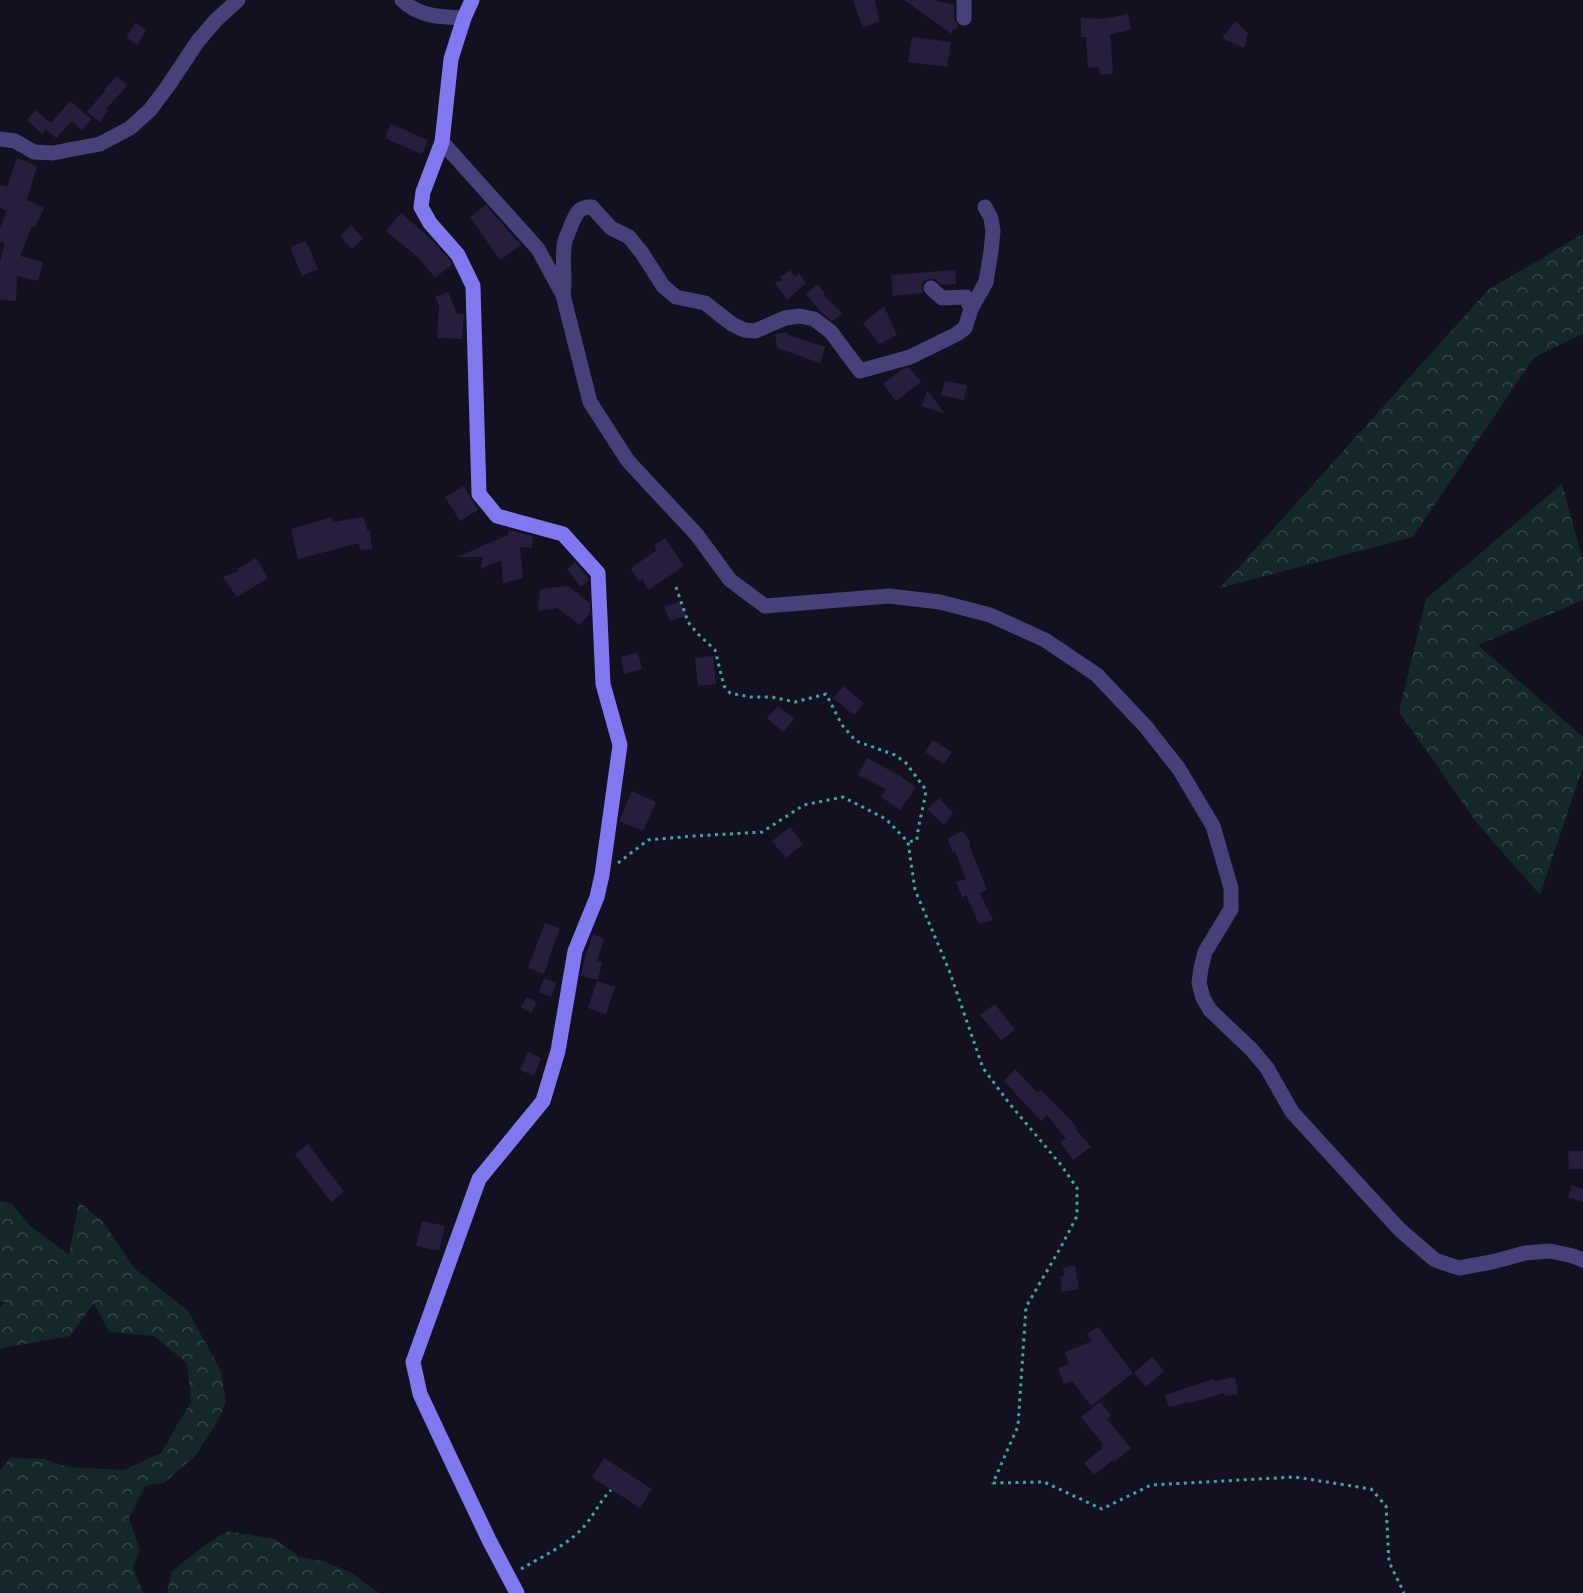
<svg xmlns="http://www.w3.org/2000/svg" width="1583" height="1593" font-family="Cabin,sans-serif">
<defs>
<pattern id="forest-crowns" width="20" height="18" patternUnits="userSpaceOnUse" patternTransform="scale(1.5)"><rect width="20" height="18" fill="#142829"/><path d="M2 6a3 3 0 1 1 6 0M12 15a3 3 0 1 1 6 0" fill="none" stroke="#364649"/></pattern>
</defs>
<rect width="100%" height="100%" fill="#131020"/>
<!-- forest -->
<g fill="url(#forest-crowns)">
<path d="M1583,234V334L1534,357L1413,537L1220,588L1488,290Z"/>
<path d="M1562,484L1583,561V600L1478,645L1583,737V767L1540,895L1477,823L1399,712L1426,599Z"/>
<path d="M0,1201L11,1203L30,1226L69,1255L79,1202L104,1223L134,1268L188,1311L221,1371L226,1402L217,1422L195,1456L164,1483L145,1486L129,1518L140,1550L133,1567L143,1593H0V1471L10,1458L43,1459L68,1467L124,1470L161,1453L191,1402L187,1363L154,1336L109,1332L94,1303L70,1336L2,1348L0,1351V1307L6,1302H0Z"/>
<path d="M227,1531L275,1539L300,1557L323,1561L352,1573L379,1593H167L172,1571L201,1548Z"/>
</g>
<!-- building -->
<g fill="#271e3e">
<path d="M853,0H875L879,21L863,28Z"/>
<path d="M904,0H933L954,5V19L958,25L956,30L953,29L952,34Z"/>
<path d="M1128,14L1131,30L1110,34L1113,74L1100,75L1099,67L1088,68L1086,37H1081V18L1104,19Z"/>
<path d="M1235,21L1248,33L1244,48L1222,38Z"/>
<path d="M135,23L146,29L138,45L126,38Z"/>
<path d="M912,37L951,42L947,67L908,62Z"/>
<path d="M117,76L127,86L106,109L108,110L100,122L87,112L105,91L104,90Z"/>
<path d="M70,101L91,119L82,130L72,121L56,138L46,129Z"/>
<path d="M35,110L51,123L42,134L27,120Z"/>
<path d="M391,124L428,140L422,154L385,138Z"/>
<path d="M17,158L37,166L27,200L44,208L35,227L32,226L20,256L43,262L38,281L17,276L16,301L0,300V262L5,243L0,241V228L7,211L0,208V185L7,187Z"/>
<path d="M486,205L521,245L500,260L470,217Z"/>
<path d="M401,213L430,238L450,260L452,264L435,278L419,258L386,231Z"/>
<path d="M351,225L363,238L352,249L340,236Z"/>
<path d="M306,241L318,269L302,276L290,247Z"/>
<path d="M790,270L795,277L799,273L806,283L787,300L775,283L782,280L780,277Z"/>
<path d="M955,270L956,284L942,285L934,279H929L924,281L922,285L923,293L893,296L891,275Z"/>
<path d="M818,284L825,294L823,295L843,314L832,321L822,313L806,294Z"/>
<path d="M448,292L457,314H464L462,339L437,338L439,305L435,297Z"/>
<path d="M884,306L897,335L879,344L863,323Z"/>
<path d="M788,332V335L825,347L820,363L777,348L775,334Z"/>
<path d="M909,367L921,382L896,401L883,384L903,369Z"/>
<path d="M945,381L967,385L964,400L941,395Z"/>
<path d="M927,390L945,414L922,406Z"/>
<path d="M464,486L478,510L460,521L445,497Z"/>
<path d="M332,517L333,522L364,517L367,530H370L372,549L360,550L359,543L298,559L291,529Z"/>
<path d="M509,530L533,536L532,548L520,547L523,578L503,583L501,560L481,569L483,557H457L508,535Z"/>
<path d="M665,538L684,566L648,590L643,579L638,581L631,568L657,550L654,545Z"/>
<path d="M256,558L268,578L237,597L223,577L239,571L237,569Z"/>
<path d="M575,562L588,577L589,580L581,587L567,569Z"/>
<path d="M568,586L590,603V613L580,625L557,608L538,611L540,589Z"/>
<path d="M680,602L686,616L670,621L664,606Z"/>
<path d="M638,652L642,669L624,674L621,657Z"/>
<path d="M713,656L716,684L698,686L695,658Z"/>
<path d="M843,686L864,703L854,715L833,698Z"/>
<path d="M778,706L794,719L783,732L767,718Z"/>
<path d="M933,740L952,752L944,764L925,752Z"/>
<path d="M867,758L900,776L916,787L900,810L881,797L886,789L858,775Z"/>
<path d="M632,791L656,802L643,831L619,821Z"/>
<path d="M939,798L953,813L944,825L927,809Z"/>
<path d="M790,827L803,844L786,858L772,841Z"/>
<path d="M963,831L971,844L969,845L987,890L980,893L993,920L979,924L966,895L962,897L956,882L966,879L955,851L952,852L948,838Z"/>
<path d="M545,923L560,928L548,960H549L544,974L528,968Z"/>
<path d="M593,934L604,939L597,961L602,962L598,980L581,976L585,957Z"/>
<path d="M544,978L556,983L551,997L539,992Z"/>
<path d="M597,981L615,987L606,1014L588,1008Z"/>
<path d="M527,997L537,1002L531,1013L521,1007Z"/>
<path d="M995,1004L1015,1030L1001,1040L980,1015Z"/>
<path d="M528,1052L541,1058L534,1076L520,1070Z"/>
<path d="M1015,1069L1037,1093L1041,1090L1067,1116L1077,1128L1075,1129L1091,1147L1073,1160L1060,1142L1066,1139L1047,1115L1041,1121L1004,1081Z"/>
<path d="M308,1144L344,1192L331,1202L295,1154Z"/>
<path d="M1568,1151H1583V1169H1569Z"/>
<path d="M1572,1185L1583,1189V1202L1568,1197Z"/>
<path d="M422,1221L445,1226L439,1251L416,1246Z"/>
<path d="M1075,1265L1079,1289L1062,1292L1060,1277L1064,1276L1063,1268Z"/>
<path d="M1098,1327L1133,1373L1091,1406L1072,1381L1064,1384L1058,1368L1069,1364L1065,1352L1092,1341L1087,1334Z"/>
<path d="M1152,1357L1164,1371L1146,1387L1134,1373Z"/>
<path d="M1235,1377L1238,1394L1225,1396L1224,1393L1190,1403V1402L1169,1407L1165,1395L1213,1379L1214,1381Z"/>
<path d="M1100,1402L1111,1415L1107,1419L1131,1448L1114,1462L1113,1460L1094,1475L1084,1463L1103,1448L1101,1446L1103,1444L1081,1417Z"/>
<path d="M604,1458L652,1489L640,1508L592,1477Z"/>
</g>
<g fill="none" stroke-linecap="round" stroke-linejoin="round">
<!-- path -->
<g stroke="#3da5a5" stroke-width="3" stroke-dasharray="3 4.5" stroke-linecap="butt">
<path d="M676,587L688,622L698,634L715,650L724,686L730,693L750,697H772L795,702L826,694L842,725L856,741L895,755L906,763L926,790C924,807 918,823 917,840L908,842"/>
<path d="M618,863L648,840L694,836L762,832L804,805L843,797L886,819L908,842L915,890L949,970L983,1068L1009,1103L1061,1165L1077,1188V1216L1062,1245L1026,1307L1018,1426L993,1483L1044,1482L1102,1509L1151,1485L1295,1477L1371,1489L1386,1506L1389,1562L1404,1593"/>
<path d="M521,1569C543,1556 570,1544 586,1524C596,1512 600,1501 611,1490"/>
</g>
<!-- street -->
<g stroke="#464179" stroke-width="15">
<path d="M402,0C419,17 441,17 464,18"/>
<path d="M964,18V0"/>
<path d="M0,139L15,141L34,152L53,153L100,144L130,128L150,110L168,86L198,41L216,20L238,0"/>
<path d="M442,142L538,249L563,295L590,402L628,461L697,535L730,580L765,606L889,596L940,602L990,615L1045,640L1097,675L1146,727L1179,769L1213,826L1231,888V909L1205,952L1201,968L1199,983L1203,998L1210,1010L1252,1050L1267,1068L1292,1112L1400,1230L1435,1260L1459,1268L1492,1262L1525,1253L1550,1251L1573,1256L1583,1260"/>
<path d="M563,295C566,277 561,259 565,241C567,235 570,229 572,223C577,212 580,206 592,207L611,228L629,237L642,253L663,286L676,297L705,303L732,324L744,330L755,331L785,318L800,316L814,319L831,332L860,371L910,357L955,335L965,328L971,309L966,297L942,298L931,288"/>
<path d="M971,309L986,282L991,251L993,231L991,218L985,207"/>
</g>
<!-- secondary -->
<path stroke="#8177ee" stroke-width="15" d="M472,0L464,18L451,59L442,142L423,192L421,207L430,223L458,255L473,286L479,494L497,516L563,534L598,573L603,684L620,745L602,875L597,897L575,951L558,1051L543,1101L479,1179L413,1362L420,1394L443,1443L489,1540L517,1593"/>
</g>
</svg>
